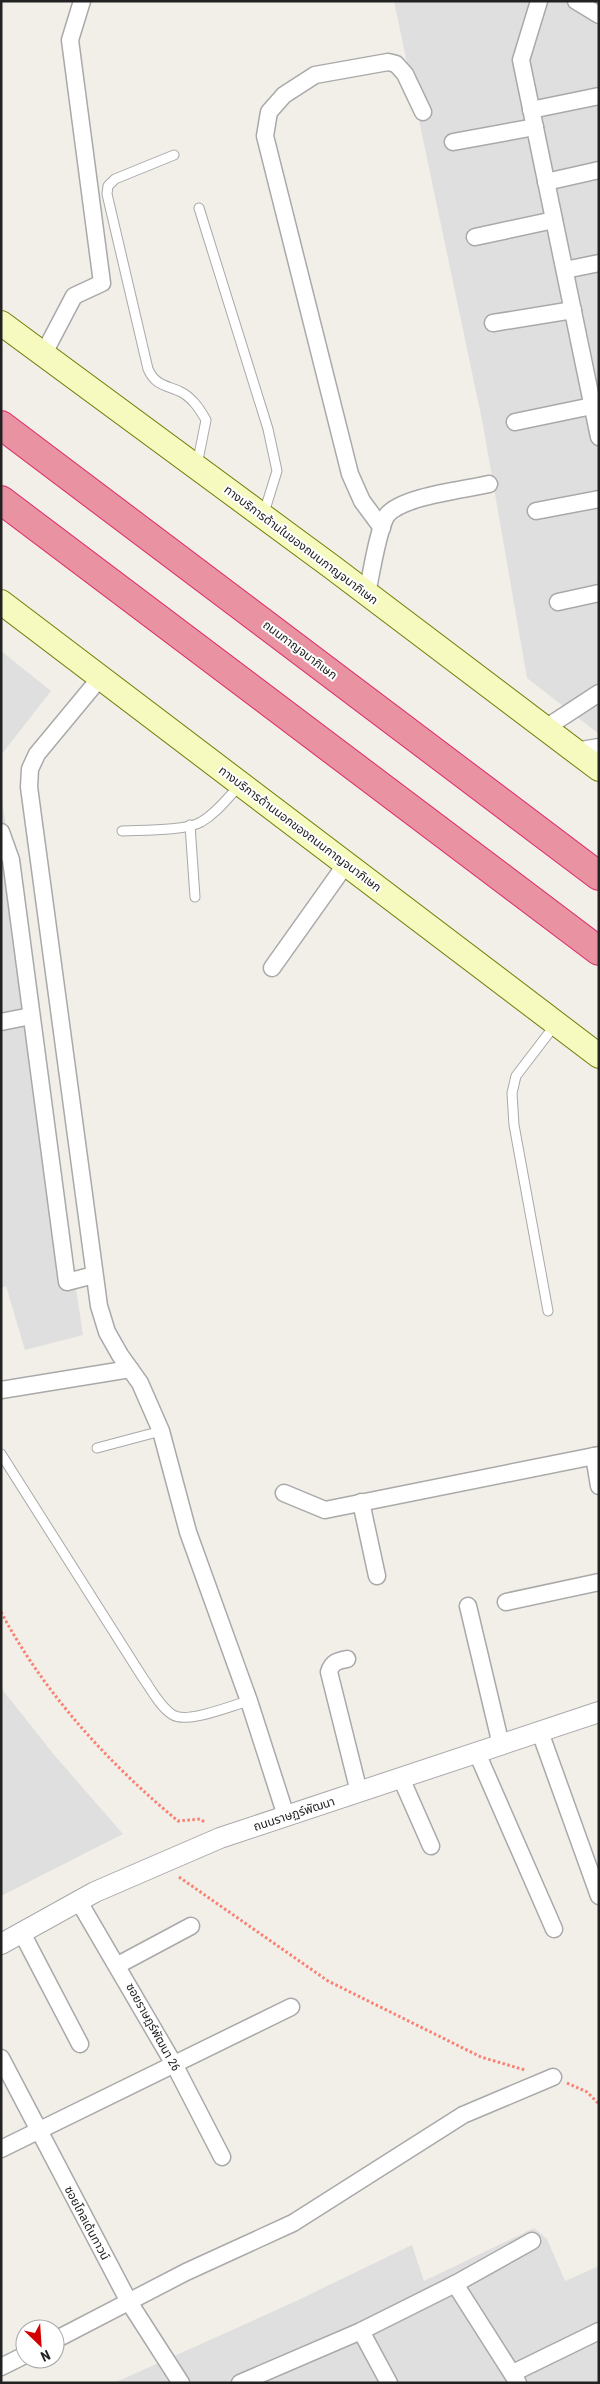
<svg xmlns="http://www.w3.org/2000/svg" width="600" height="2384" font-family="'Roboto Condensed','Noto Sans Thai',sans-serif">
<rect width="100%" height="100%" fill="#f2efe9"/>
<!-- residential -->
<g fill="#e0dfdf">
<path d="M394,1H599V734L527,678L483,425Z"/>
<path d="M1,651L51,691L1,755Z"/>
<path d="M1,794L83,1335L25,1350L6,1286L1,1288Z"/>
<path d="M1,1688L55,1756L123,1834L1,1896Z"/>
<path d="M534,2228L547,2239L565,2281L599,2266V2383H114L292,2303L412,2245L424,2281Z"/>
</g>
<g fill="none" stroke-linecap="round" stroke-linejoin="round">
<defs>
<g id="service">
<path d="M174,155L115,179L108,186L107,194L148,369C155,385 165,385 179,391C192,397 199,408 206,420L197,465"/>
<path d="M199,208L268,429L277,471L263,516"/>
<path d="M190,825L195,897"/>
<path d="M122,831C141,830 186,831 201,822C217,813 228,797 241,784"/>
<path d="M548,1311L514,1125L512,1093L516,1076L555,1025"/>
<path d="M97,1448L161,1431"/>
<path d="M1,1454L143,1678C151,1689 160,1707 173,1715C188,1724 232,1705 249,1701"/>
</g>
<g id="minor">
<path d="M539,1L521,60L599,437"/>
<path d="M576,1L599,15"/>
<path d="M531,110L599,96"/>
<path d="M453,142L535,127"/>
<path d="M546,182L599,170"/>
<path d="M475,237L554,220"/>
<path d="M565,270L599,263"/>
<path d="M493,323L573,310"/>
<path d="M43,355L74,296L102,283L70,40L82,1"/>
<path d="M515,422L592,406"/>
<path d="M536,511L599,499"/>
<path d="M382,528L362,501L350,474L265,136L269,112L284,95L315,75L388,62L396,64L405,74L423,112"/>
<path d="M367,593C371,576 378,528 387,515C403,496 464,490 489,484"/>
<path d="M558,602L599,593"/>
<path d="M100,678L37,754L30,769L29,787L99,1306L107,1332L120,1355L140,1383L161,1431L188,1532L249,1701L286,1816"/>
<path d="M544,729L599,693"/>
<path d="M575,751L599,747"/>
<path d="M1,832L11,860L67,1282L94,1275"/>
<path d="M272,968L346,864"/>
<path d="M1,1022L31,1016"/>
<path d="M1,1390L130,1369"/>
<path d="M594,1456L599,1486"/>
<path d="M284,1493L325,1510L599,1455"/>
<path d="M361,1502L377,1576"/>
<path d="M506,1602L599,1582"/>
<path d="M468,1606L501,1745"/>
<path d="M347,1659C337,1661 332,1662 329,1672L359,1792"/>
<path d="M540,1732L599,1896"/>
<path d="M477,1753L554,1929"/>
<path d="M401,1778L431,1846"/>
<path d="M78,1900L175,2066L222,2157"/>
<path d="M22,1933L80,2044"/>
<path d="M118,1965L191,1926"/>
<path d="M1,2058L129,2302L181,2383"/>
<path d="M1,2149L291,2007"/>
<path d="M455,2284L518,2383"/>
<path d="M361,2331L389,2383"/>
<path d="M55,2340L186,2272L293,2223L463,2115L553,2077"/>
<path d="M1,2367L25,2355"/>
<path d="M513,2373L599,2331"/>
<path d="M240,2383L361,2331L455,2284L532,2241"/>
</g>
<path id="tertiary" d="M1,1944L95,1892L220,1838L599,1712"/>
<g id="secondary">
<path d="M1,323L332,567L599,769"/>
<path d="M1,602L599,1056"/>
</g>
<g id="motorway">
<path d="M1,425L599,876"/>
<path d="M1,500L599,951"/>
</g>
</defs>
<!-- service casing -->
<use href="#service" stroke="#a9a9a9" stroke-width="11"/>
<!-- minor casing -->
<use href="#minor" stroke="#a9a9a9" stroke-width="19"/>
<!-- tertiary casing -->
<use href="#tertiary" stroke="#a9a9a9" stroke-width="22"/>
<!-- secondary casing -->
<use href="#secondary" stroke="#707d05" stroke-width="26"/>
<!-- motorway casing -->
<use href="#motorway" stroke="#dc2a67" stroke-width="30"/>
<!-- path -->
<g stroke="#fa8072" stroke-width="3" stroke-dasharray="2.5 2.5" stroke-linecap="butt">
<path d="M1,1612C44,1693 108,1763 178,1821L200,1819L206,1823"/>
<path d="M179,1877L328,1981L481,2057L525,2070"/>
<path d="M567,2083L587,2092L599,2104"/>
</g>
<!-- service -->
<use href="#service" stroke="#fff" stroke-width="9"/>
<!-- minor -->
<use href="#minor" stroke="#fff" stroke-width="16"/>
<!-- tertiary -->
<use href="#tertiary" stroke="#fff" stroke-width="20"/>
<!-- secondary -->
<use href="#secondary" stroke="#f7fabf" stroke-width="24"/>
<!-- motorway -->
<use href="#motorway" stroke="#e892a2" stroke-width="28"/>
</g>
<g text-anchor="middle" stroke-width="4" stroke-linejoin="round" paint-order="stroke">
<!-- street labels -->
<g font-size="12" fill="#222" stroke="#fff">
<text transform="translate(301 545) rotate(37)" y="4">ทางบริการด้านในของถนนกาญจนาภิเษก</text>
<text transform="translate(300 650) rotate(37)" y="4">ถนนกาญจนาภิเษก</text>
<text transform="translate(300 829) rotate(37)" y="4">ทางบริการด้านนอกของถนนกาญจนาภิเษก</text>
<text transform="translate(294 1814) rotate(-18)" y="4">ถนนราษฏร์พัฒนา</text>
<text transform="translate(153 2027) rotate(61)" y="4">ซอยราษฎร์พัฒนา 26</text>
<text transform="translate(87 2223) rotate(62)" y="4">ซอยโกลเด้นทาวน์</text>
</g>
</g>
<!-- border -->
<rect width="600" height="2384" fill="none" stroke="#222222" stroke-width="5"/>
<!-- north arrow -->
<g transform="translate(40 2344) rotate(155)"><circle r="24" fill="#ffffff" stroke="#a7a7a7"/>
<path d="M0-4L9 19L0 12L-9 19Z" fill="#d40000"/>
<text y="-8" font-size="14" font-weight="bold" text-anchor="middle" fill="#222222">N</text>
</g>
</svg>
